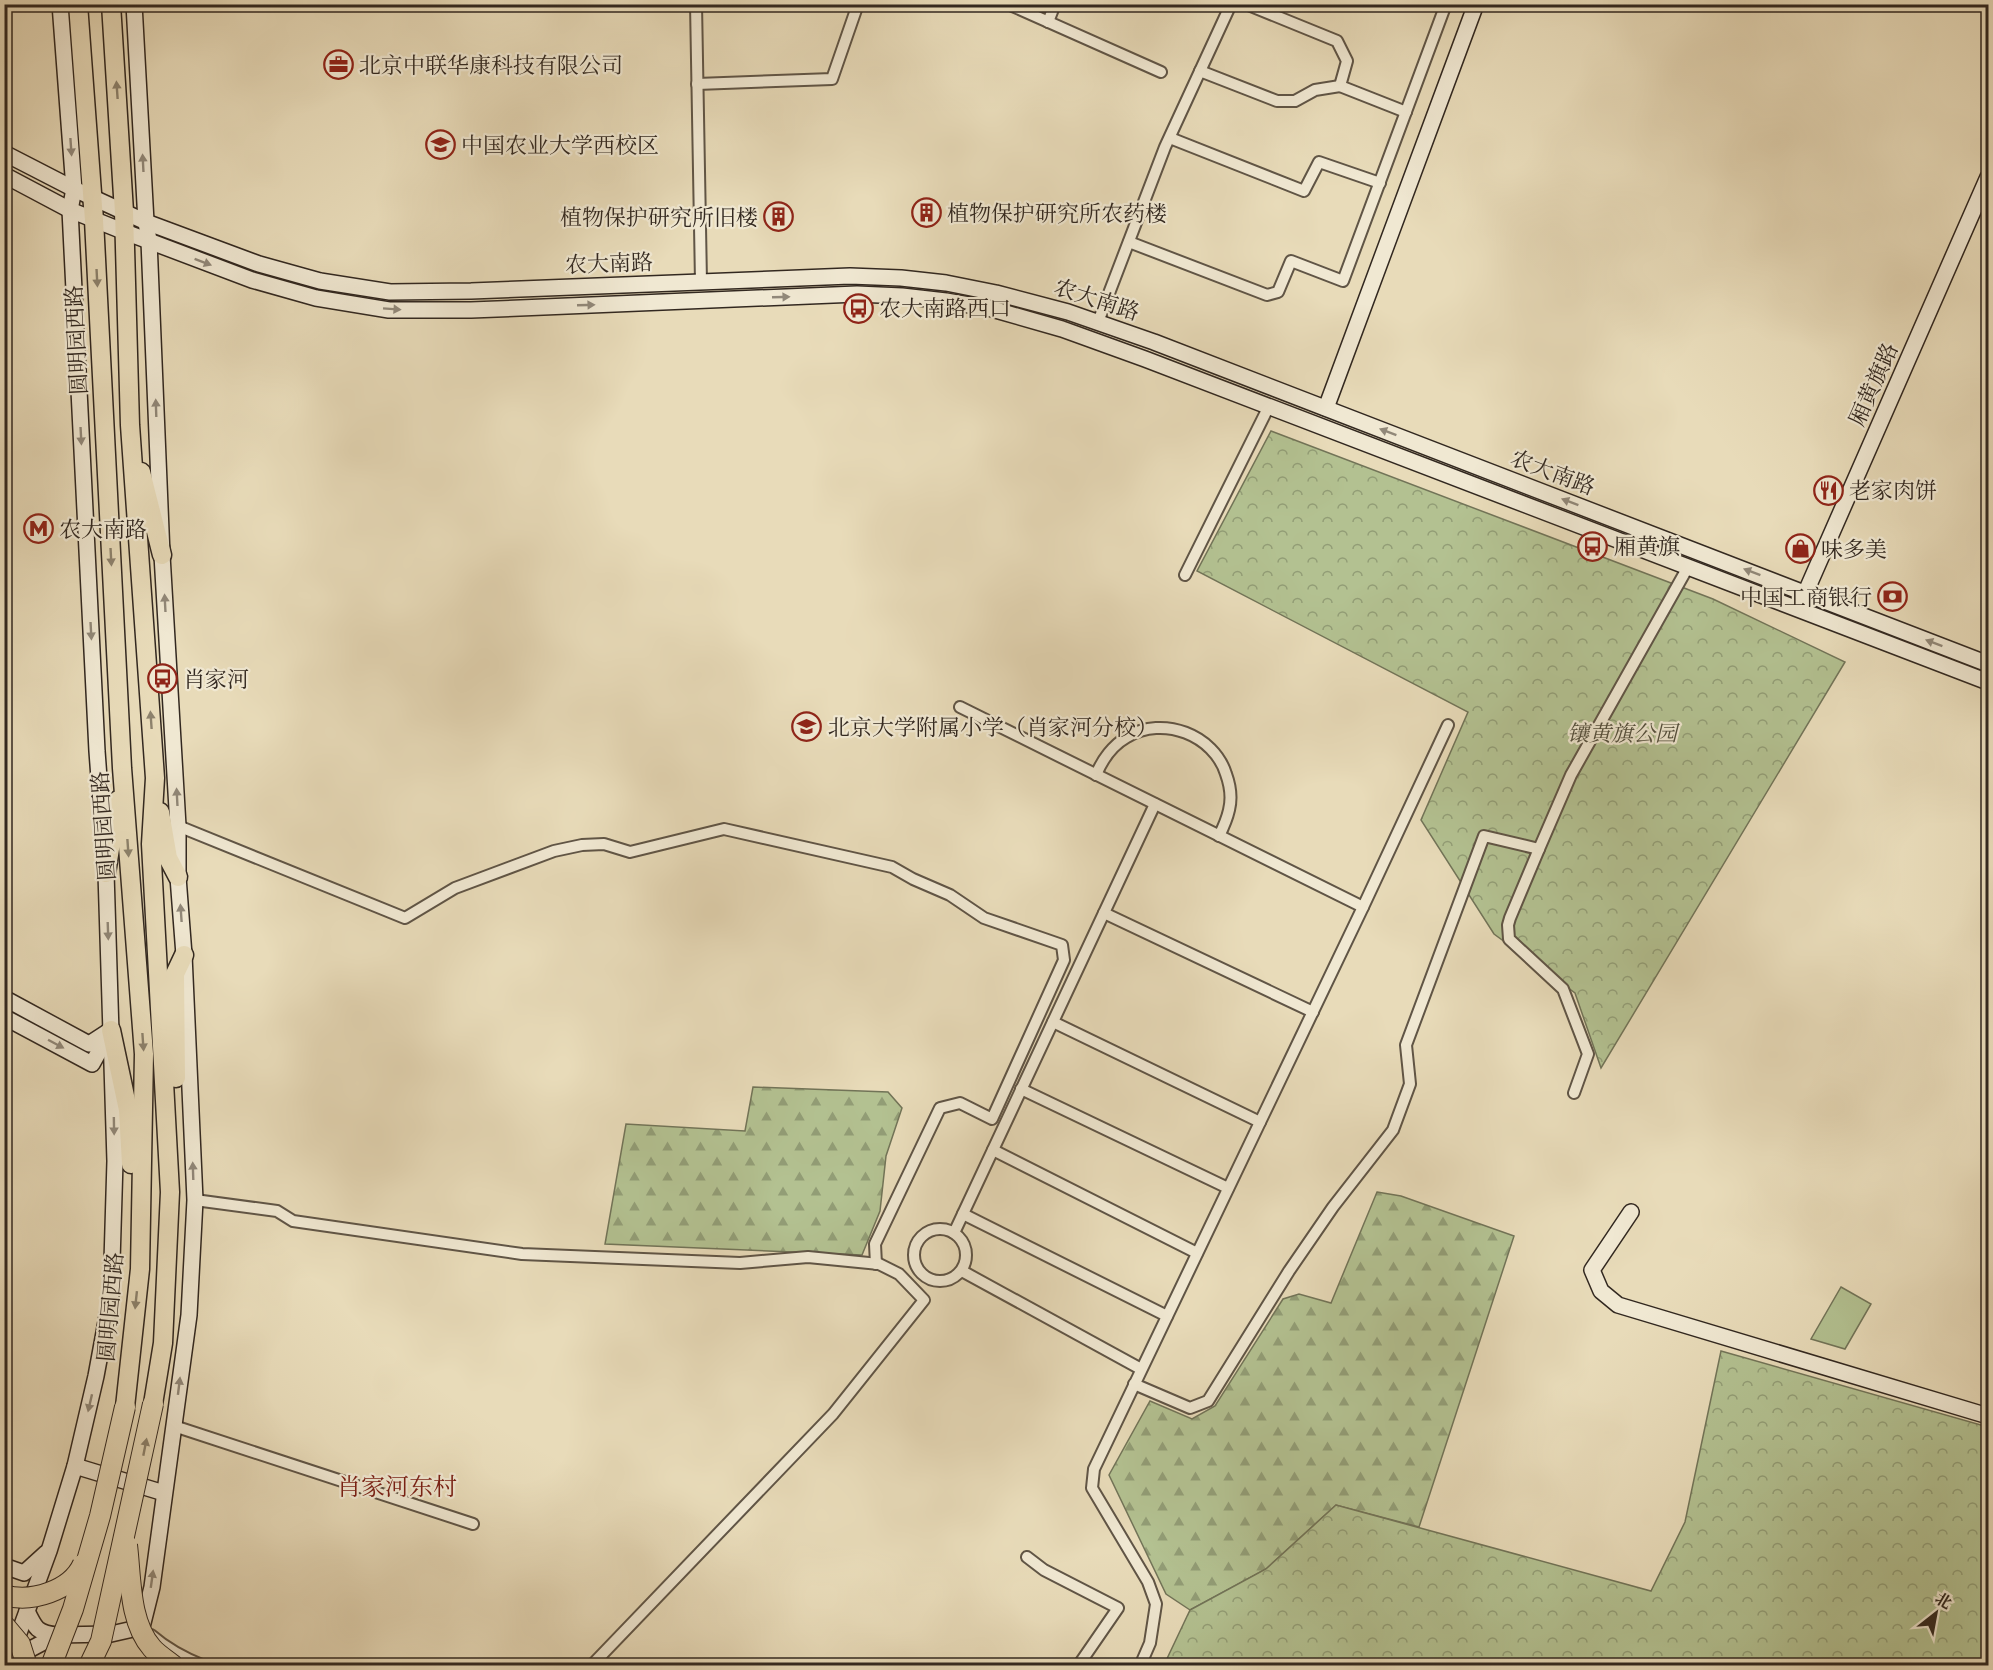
<svg xmlns="http://www.w3.org/2000/svg" width="1993" height="1670" font-family="'IM FELL French Canon','Noto Serif SC',serif">
<defs>
<pattern id="forest-firs" width="22" height="20" patternUnits="userSpaceOnUse" patternTransform="scale(1.5)"><rect width="22" height="20" fill="#b3c191"/><path d="M5 1l3.5 6h-7zM16 11l3.5 6h-7z" fill="#929d76"/></pattern>
<pattern id="park-crowns" width="20" height="18" patternUnits="userSpaceOnUse" patternTransform="scale(1.5)"><rect width="20" height="18" fill="#b3c191"/><path d="M2 6a3 3 0 1 1 6 0M12 15a3 3 0 1 1 6 0" fill="none" stroke="#929d76"/></pattern>
</defs>
<rect width="100%" height="100%" fill="#e8dbb9"/>
<filter id="stains"><feTurbulence type="fractalNoise" baseFrequency=".00333" numOctaves="4"/><feColorMatrix values="0 0 0 0 .2 0 0 0 0 .09 0 0 0 0 .02 0 0 0 .5 -.17"/></filter>
<radialGradient id="worn" r=".72"><stop offset=".6" stop-color="#630" stop-opacity="0"/><stop offset="1" stop-color="#630" stop-opacity=".3"/></radialGradient>
<!-- grass -->
<path fill="#b3c191" stroke="#727458" stroke-width="1.5" d="M1841,1287L1871,1304L1845,1349L1811,1339Z"/>
<!-- forest -->
<g fill="url(#forest-firs)" stroke="#727458" stroke-width="1.5">
<path d="M753,1087L888,1092L902,1108L886,1156L880,1211L862,1255L605,1244L626,1124L745,1131Z"/>
<path d="M1377,1192L1401,1196L1514,1236L1419,1527L1336,1505L1266,1569L1190,1610L1166,1594L1109,1475L1150,1401L1192,1419L1215,1406L1283,1299L1299,1294L1331,1303Z"/>
</g>
<!-- park -->
<g fill="url(#park-crowns)" stroke="#727458" stroke-width="1.5">
<path d="M1271,431L1713,599L1845,662L1601,1068L1575,993L1494,934L1421,820L1468,712L1197,571Z"/>
<path d="M1721,1351L1988,1427V1665H1164L1190,1610L1266,1569L1336,1505L1651,1591L1685,1522Z"/>
</g>
<g fill="none" stroke-linecap="round" stroke-linejoin="round">
<defs>
<g id="street">
<path d="M696,4L701,282"/>
<path d="M1008,4L1161,72"/>
<path d="M1246,4L1337,41L1347,61L1340,86L1406,112"/>
<path d="M1048,22L1055,4"/>
<path d="M1200,71L1277,101H1295L1315,90L1340,86"/>
<path d="M697,84L832,79L858,4"/>
<path d="M1170,138L1304,191L1319,162L1380,183"/>
<path d="M1129,242L1267,295L1278,292L1291,261L1343,281L1446,4"/>
<path d="M1098,322L1165,147L1231,4"/>
<path d="M1185,575L1269,406"/>
<path d="M960,707L1363,907"/>
<path d="M1096,775C1102,760 1113,745 1127,737C1163,715 1214,735 1226,774C1230,785 1232,798 1229,810C1227,819 1223,828 1219,836"/>
<path d="M178,826L405,918L455,888L554,851L582,845L604,844L630,852L724,829L892,867L913,879L950,895L984,918L1062,945L1064,960L992,1119L960,1103L940,1108L875,1244L876,1264"/>
<path d="M1539,849L1510,918L1508,925L1509,939L1563,989L1588,1054L1574,1093"/>
<path d="M1104,913L1313,1012"/>
<path d="M1053,1022L1260,1122"/>
<path d="M1021,1089L1228,1188"/>
<path d="M993,1150L1197,1253"/>
<path d="M195,1200L277,1211L293,1221L522,1254L740,1263L808,1257L879,1264L899,1274L924,1300L833,1414L591,1666"/>
<path d="M963,1214L1167,1316"/>
<circle cx="940" cy="1255" r="26"/>
<path d="M954,1233L1155,804"/>
<path d="M962,1271L1141,1369"/>
<path d="M1134,1384L1190,1408L1208,1401L1289,1271L1333,1207L1393,1130L1410,1084L1406,1045L1484,836L1539,849L1571,775L1688,567"/>
<path d="M174,1426L473,1524"/>
<path d="M1027,1557L1044,1570L1118,1608L1078,1666"/>
<path d="M151,1635C167,1649 184,1658 204,1666"/>
<path d="M1140,1666L1150,1643L1156,1604L1148,1582L1092,1488L1094,1469L1363,907L1448,725"/>
</g>
<g id="secondary">
<path d="M4,153L74,189L146,222L259,264L320,281L390,292L471,291L850,276L901,278L946,283L996,293L1068,312L1154,342L1988,664"/>
<path d="M4,175L70,210L125,232L252,280L316,298L389,310H471L857,294L902,296L946,301L992,309L1062,329L1145,359L1988,682"/>
<path d="M1326,408L1476,4"/>
<path d="M1801,603L1988,177"/>
<path d="M4,998L89,1044L109,1031"/>
<path d="M4,1017L92,1064L111,1030"/>
<path d="M1631,1212L1592,1270L1601,1291L1618,1305L1988,1416"/>
<path d="M75,1466L164,1493"/>
<path d="M4,1566L24,1573L46,1553"/>
<path d="M27,1611C35,1628 37,1633 57,1635"/>
<path d="M22,1663L25,1652L57,1635L111,1634L142,1627L152,1587L189,1315L195,1200L184,955L178,877V826L162,555L149,241L146,222L134,4"/>
<path d="M7,1666L49,1551L75,1466L96,1376L111,1295L115,1161L106,873L97,751L70,210L74,189L60,4"/>
</g>
<g id="primary">
<path d="M78,4L94,220L122,768L144,1054L140,1269L125,1407"/>
<path d="M111,4L124,212L130,425L155,778L151,844L170,1192L163,1343L153,1404"/>
<path d="M141,472L162,555"/>
<path d="M160,812L168,858L178,877"/>
<path d="M106,873L118,800"/>
<path d="M111,1030L128,1110L131,1164"/>
<path d="M176,1078L175,974L184,955"/>
</g>
</defs>
<!-- street casing -->
<use href="#street" stroke="#605546" stroke-width="14"/>
<!-- secondary casing -->
<use href="#secondary" stroke="#322820" stroke-width="18"/>
<!-- primary casing -->
<use href="#primary" stroke="#322820" stroke-width="21"/>
<!-- street -->
<use href="#street" stroke="#f0e8d2" stroke-width="10"/>
<!-- secondary -->
<use href="#secondary" stroke="#f0e8d2" stroke-width="15"/>
<!-- primary -->
<use href="#primary" stroke="#e8dbb9" stroke-width="18"/>
<defs>
<g id="highway-bridge">
<path d="M127,1545C131,1578 129,1622 152,1648C158,1655 167,1660 174,1666"/>
<path d="M4,1595C31,1603 71,1591 83,1564"/>
<path d="M4,1625L20,1644L27,1666"/>
<path d="M51,1666L73,1609L100,1516L125,1407"/>
<path d="M89,1666L101,1641L153,1404"/>
</g>
</defs>
<!-- highway-bridge casing -->
<use href="#highway-bridge" stroke="#322820" stroke-width="22" stroke-linecap="butt"/>
<!-- highway-bridge -->
<use href="#highway-bridge" stroke="#e8dbb9" stroke-width="20"/>
</g>
<!-- one-way arrows -->
<defs><path id="oneway-solid" d="M-6-.8H1V-3.2L6.5 0L1 3.2V.8H-6Z" transform="scale(1.5)"/></defs>
<g fill="#8d826c">
<use href="#oneway-solid" transform="translate(117 90) rotate(-94)"/>
<use href="#oneway-solid" transform="translate(97 278) rotate(87)"/>
<use href="#oneway-solid" transform="translate(111 557) rotate(87)"/>
<use href="#oneway-solid" transform="translate(151 720) rotate(-94)"/>
<use href="#oneway-solid" transform="translate(128 848) rotate(86)"/>
<use href="#oneway-solid" transform="translate(143 1042) rotate(86)"/>
<use href="#oneway-solid" transform="translate(136 1300) rotate(96)"/>
<use href="#oneway-solid" transform="translate(145 1447) rotate(-79)"/>
</g>
<g fill="#918879">
<use href="#oneway-solid" transform="translate(71 147) rotate(86)"/>
<use href="#oneway-solid" transform="translate(143 163) rotate(-93)"/>
<use href="#oneway-solid" transform="translate(203 262) rotate(21)"/>
<use href="#oneway-solid" transform="translate(781 297) rotate(-2)"/>
<use href="#oneway-solid" transform="translate(586 305) rotate(-2)"/>
<use href="#oneway-solid" transform="translate(392 309) rotate(4)"/>
<use href="#oneway-solid" transform="translate(156 408) rotate(-92)"/>
<use href="#oneway-solid" transform="translate(1388 432) rotate(-159)"/>
<use href="#oneway-solid" transform="translate(81 436) rotate(87)"/>
<use href="#oneway-solid" transform="translate(1570 502) rotate(-159)"/>
<use href="#oneway-solid" transform="translate(1752 572) rotate(-159)"/>
<use href="#oneway-solid" transform="translate(165 603) rotate(-93)"/>
<use href="#oneway-solid" transform="translate(91 631) rotate(87)"/>
<use href="#oneway-solid" transform="translate(1934 643) rotate(-159)"/>
<use href="#oneway-solid" transform="translate(177 797) rotate(-93)"/>
<use href="#oneway-solid" transform="translate(181 913) rotate(-94)"/>
<use href="#oneway-solid" transform="translate(108 931) rotate(88)"/>
<use href="#oneway-solid" transform="translate(56 1044) rotate(28)"/>
<use href="#oneway-solid" transform="translate(114 1126) rotate(89)"/>
<use href="#oneway-solid" transform="translate(193 1171) rotate(-92)"/>
<use href="#oneway-solid" transform="translate(179 1386) rotate(-83)"/>
<use href="#oneway-solid" transform="translate(90 1403) rotate(103)"/>
<use href="#oneway-solid" transform="translate(152 1579) rotate(-82)"/>
</g>
<!-- icons -->
<defs>
<symbol id="office-ring" viewBox="-11 -11 22 22"><circle r="9.5" fill="#f0e8d2" stroke="#8f2418" stroke-width="1.5"/><path d="M-6-3h4V-5.5h4V-3h4V5H-6ZM-1-4.5V-3h2v-1.5ZM-6 0V1H6V0Z" fill="#8f2418"/></symbol>
<symbol id="university-ring" viewBox="-11 -11 22 22"><circle r="9.5" fill="#f0e8d2" stroke="#8f2418" stroke-width="1.5"/><path d="M0-5L7-2L0 1L-7-2ZM-4 1L0 2.5L4 1V4Q0 6-4 4Z" fill="#8f2418"/></symbol>
<symbol id="building-ring" viewBox="-11 -11 22 22"><circle r="9.5" fill="#f0e8d2" stroke="#8f2418" stroke-width="1.5"/><path d="M-4-6H4V6H1V3H-1V6H-4ZM-2.5-4.3h1.7v1.8h-1.7ZM.8-4.3h1.7v1.8H.8ZM-2.5-1h1.7V.8h-1.7ZM.8-1h1.7V.8H.8Z" fill="#8f2418"/></symbol>
<symbol id="bus-ring" viewBox="-11 -11 22 22"><circle r="9.5" fill="#f0e8d2" stroke="#8f2418" stroke-width="1.5"/><path d="M-5-6H5V4H4V6H2V4H-2V6H-4V4H-5ZM-3.5-4V0h7V-4ZM-3.5 1.2v1.5H-2V1.2ZM2 1.2v1.5H3.5V1.2Z" fill="#8f2418"/></symbol>
<symbol id="restaurant-ring" viewBox="-11 -11 22 22"><circle r="9.5" fill="#f0e8d2" stroke="#8f2418" stroke-width="1.5"/><path d="M-5-6h1v4h1v-4h1v4h1v-4h1v5L-1.5 .5V6h-2V.5L-5-1ZM5-6V6H3V1.5H1.5Q1.5-4 5-6Z" fill="#8f2418"/></symbol>
<symbol id="metro-ring" viewBox="-11 -11 22 22"><circle r="9.5" fill="#f0e8d2" stroke="#8f2418" stroke-width="1.5"/><path d="M-5.5 5V-5H-3L0 0L3-5H5.5V5H3V-.5L0 4L-3-.5V5Z" fill="#8f2418"/></symbol>
<symbol id="shop-ring" viewBox="-11 -11 22 22"><circle r="9.5" fill="#f0e8d2" stroke="#8f2418" stroke-width="1.5"/><path d="M-5-2.5h2.3a2.7 3.5 0 0 1 5.4 0H5L5.5 6h-11ZM-1.5-2.5h3a1.5 2.3 0 0 0-3 0Z" fill="#8f2418"/></symbol>
<symbol id="bank-ring" viewBox="-11 -11 22 22"><circle r="9.5" fill="#f0e8d2" stroke="#8f2418" stroke-width="1.5"/><path d="M-6-4H6V4H-6ZM0-2.3a2.3 2.3 0 1 0 0 4.6a2.3 2.3 0 1 0 0-4.6Z" fill="#8f2418"/></symbol>
<symbol id="school-ring" viewBox="-11 -11 22 22"><circle r="9.5" fill="#f0e8d2" stroke="#8f2418" stroke-width="1.5"/><path d="M0-5L7-2L0 1L-7-2ZM-4 1L0 2.5L4 1V4Q0 6-4 4Z" fill="#8f2418"/></symbol>
</defs>
<g fill-rule="evenodd">
<use href="#office-ring" x="322" y="48" width="33" height="33"/>
<use href="#university-ring" x="424" y="128" width="33" height="33"/>
<use href="#building-ring" x="910" y="196" width="33" height="33"/>
<use href="#building-ring" x="762" y="200" width="33" height="33"/>
<use href="#bus-ring" x="842" y="292" width="33" height="33"/>
<use href="#restaurant-ring" x="1812" y="474" width="33" height="33"/>
<use href="#metro-ring" x="22" y="512" width="33" height="33"/>
<use href="#bus-ring" x="1576" y="530" width="33" height="33"/>
<use href="#shop-ring" x="1784" y="532" width="33" height="33"/>
<use href="#bank-ring" x="1876" y="580" width="33" height="33"/>
<use href="#bus-ring" x="146" y="662" width="33" height="33"/>
<use href="#school-ring" x="790" y="710" width="33" height="33"/>
</g>
<g text-anchor="middle" stroke-width="4.5" stroke-linejoin="round" paint-order="stroke">
<!-- poi labels -->
<g font-size="22" fill="#322820" stroke="#f0e8d2" text-anchor="start">
<text x="359" y="73">北京中联华康科技有限公司</text>
<text x="461" y="153">中国农业大学西校区</text>
<text x="947" y="221">植物保护研究所农药楼</text>
<text x="758" y="225" text-anchor="end">植物保护研究所旧楼</text>
<text x="879" y="316">农大南路西口</text>
<text x="1849" y="498">老家肉饼</text>
<text x="59" y="537">农大南路</text>
<text x="1614" y="554">厢黄旗</text>
<text x="1821" y="557">味多美</text>
<text x="1872" y="605" text-anchor="end">中国工商银行</text>
<text x="183" y="687">肖家河</text>
<text x="828" y="735">北京大学附属小学（肖家河分校）</text>
</g>
<!-- street labels -->
<g font-size="22" fill="#322820" stroke="#f0e8d2">
<text transform="translate(609 263) rotate(-2)" y="8">农大南路</text>
<text transform="translate(1097 299) rotate(18)" y="8">农大南路</text>
<text transform="translate(76 340) rotate(-93)" y="8">圆明园西路</text>
<text transform="translate(1873 384) rotate(-66)" y="8">厢黄旗路</text>
<text transform="translate(1553 472) rotate(21)" y="8">农大南路</text>
<text transform="translate(103 826) rotate(-94)" y="8">圆明园西路</text>
<text transform="translate(110 1307) rotate(-85)" y="8">圆明园西路</text>
</g>
<!-- park labels -->
<g font-size="22" font-style="italic" fill="#524e3c" stroke="#f0e8d2">
<text x="1622" y="741">镶黄旗公园</text>
</g>
<!-- neighbourhood labels -->
<g font-size="24" fill="#7a1f14" stroke="#f0e8d2">
<text x="397" y="1495">肖家河东村</text>
</g>
</g>
<!-- margin -->
<rect width="1993" height="1670" fill="none" stroke="#e8dbb9" stroke-width="24"/>
<rect x="6" y="6" width="1981" height="1658" fill="none" stroke="#322820" stroke-width="3"/>
<rect x="12" y="12" width="1969" height="1646" fill="none" stroke="#322820" stroke-width="1.5"/>
<!-- north arrow -->
<g transform="translate(1936 1613) rotate(31)" stroke="#f0e8d2" stroke-width="4.5" paint-order="stroke">
<path d="M0-4.5L10 22L0 15L-10 22Z" fill="#322820"/>
<text y="-9" font-size="16" font-weight="bold" text-anchor="middle" fill="#322820">北</text>
</g>
<rect width="100%" height="100%" filter="url(#stains)"/>
<rect width="100%" height="100%" fill="url(#worn)"/>
</svg>
